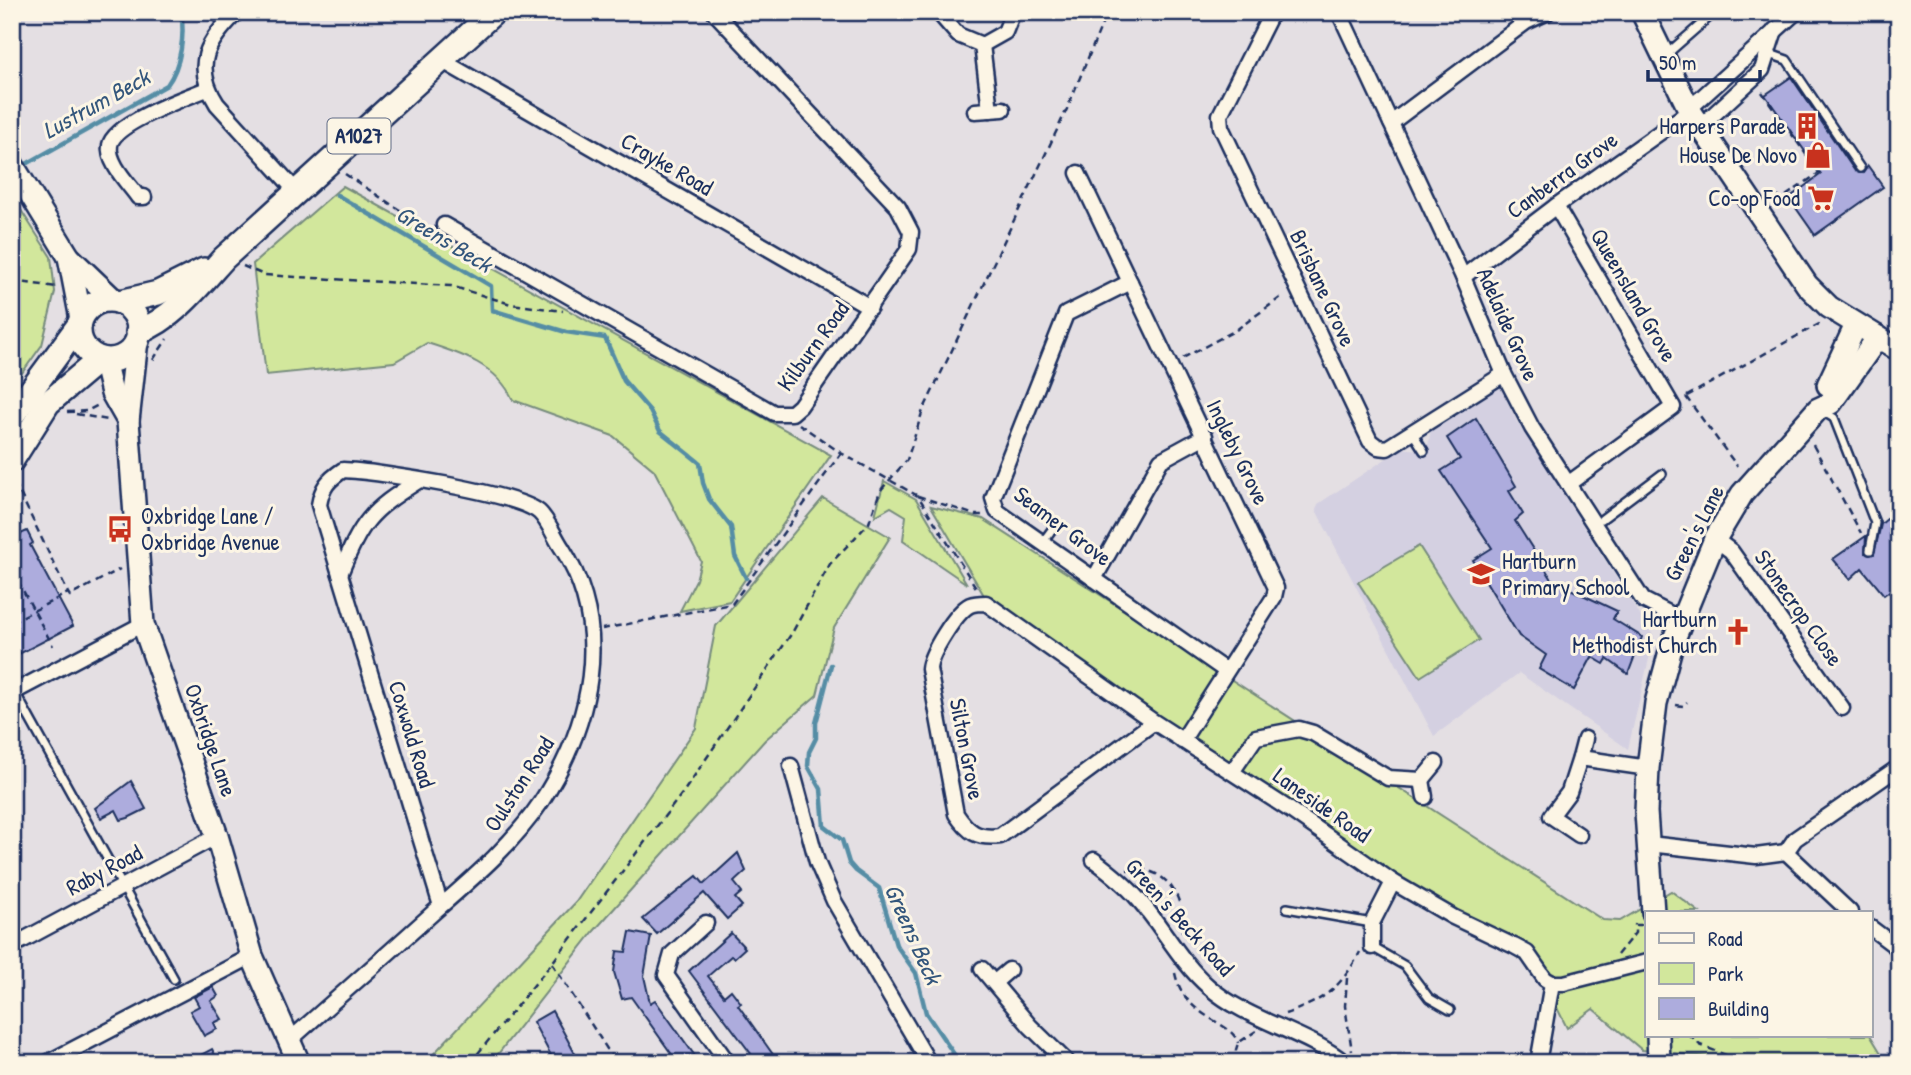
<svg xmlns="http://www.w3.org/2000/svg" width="1911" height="1075" font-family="'Patrick Hand',sans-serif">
<rect width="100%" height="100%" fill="#e4dfe3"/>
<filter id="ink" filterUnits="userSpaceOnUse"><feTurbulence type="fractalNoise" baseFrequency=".0143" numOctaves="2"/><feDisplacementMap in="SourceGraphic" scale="14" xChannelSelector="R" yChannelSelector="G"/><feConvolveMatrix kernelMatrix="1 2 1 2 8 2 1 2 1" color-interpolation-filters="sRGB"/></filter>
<g filter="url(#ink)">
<!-- built -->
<path fill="#d4d0e1" d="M1499,384L1517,422L1654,637L1628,749L1519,673L1434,736L1316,510L1318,504L1402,448L1427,451L1431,429Z"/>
<!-- green -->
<g fill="#d2e79c" stroke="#768b7d" stroke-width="2">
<path d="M343,186L831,455L730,601L680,611L696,580L701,561L654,470L613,436L513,400C497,365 462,354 427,343L394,362L266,375L253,264Z"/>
<path d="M12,196L51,257L55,292L42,345L12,387Z"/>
<path d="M884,481L916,499L967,584L903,540L906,516L891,507L875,516Z"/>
<path d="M823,498L890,537L834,628L817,695L765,740L594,931L491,1063H425L576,902L696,728L716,626Z"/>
<path d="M931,506L983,519L1603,920L1620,921L1671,891L1699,912H1647V1035H1870L1887,1063H1717L1708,1057L1642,1050L1593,1009L1567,1028L1536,965L1533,967L1390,879L985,597Z"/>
<path d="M1419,546L1479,640L1420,677L1358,582Z"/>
</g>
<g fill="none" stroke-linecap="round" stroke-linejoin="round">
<!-- stream -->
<g stroke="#558da5" stroke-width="4.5">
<path d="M21,167L167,85C181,66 185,35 181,12"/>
<path d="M337,195L491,286L492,310L566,332L605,338L624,381L650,411L660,431L700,463L703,483L709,499L731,527L735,556L746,578"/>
<path d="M831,665L816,723V738L809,752L808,766L821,789L824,826L842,840L849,863L856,871L879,888L896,945L916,973L926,1013L960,1063"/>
</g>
</g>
<!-- building -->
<g fill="#adacdd" stroke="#1b2f5e" stroke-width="2">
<path d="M1791,77L1855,171L1863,173L1868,166L1883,187L1815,235L1789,198L1821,174L1765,95Z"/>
<path d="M1476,418L1516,486L1509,491L1523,514L1515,521L1553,581L1617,611L1613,619L1642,637L1628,674L1607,659L1604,664L1592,657L1574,690L1539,669L1546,655L1519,636L1473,560L1492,548L1441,471L1460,459L1447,438Z"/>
<path d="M1899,509V584L1884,595L1862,568L1850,579L1833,559L1866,536L1865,553L1874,554L1881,524Z"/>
<path d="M27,531L33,543L30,545L73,626L19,654L12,642V538Z"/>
<path d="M131,781L146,809L128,818L121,820L116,810L101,818L95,808Z"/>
<path d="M738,853L746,871L734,882L742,892L735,898L742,906L727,919L704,893L657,934L643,919L697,876L704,884Z"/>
<path d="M630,932L651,936L644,976L650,1003L655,1000L695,1056L685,1063H678L631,997L622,999L614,972L617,951L626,952Z"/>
<path d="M731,933L745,948L734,958L731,956L708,976L724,996L731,990L741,1003L738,1005L779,1063H758L689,971Z"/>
<path d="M213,987L218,996L211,1001L222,1019L214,1023L217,1029L204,1036L190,1011L199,1006L194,997Z"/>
<path d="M552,1011L564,1033L580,1063H555L533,1022Z"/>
<path d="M212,1049L219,1063H186Z"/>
</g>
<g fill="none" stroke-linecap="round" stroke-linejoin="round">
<defs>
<g id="lane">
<path d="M1667,54L1715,12"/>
<path d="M1770,54L1787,60L1860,168"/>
<path d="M1822,411L1834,418L1875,523L1870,550"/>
<path d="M1412,432L1424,451"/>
<path d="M1602,519L1662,474"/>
<path d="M1042,543L1053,528"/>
<path d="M15,692L174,979"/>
<path d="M1287,908L1372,923"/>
<path d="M1372,947L1405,966L1429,998L1450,1010"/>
</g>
<g id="street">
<path d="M237,12C207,42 192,65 217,104L297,192"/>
<path d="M938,12L958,35L982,45L1005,32L1013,12"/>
<path d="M1272,12L1220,115L1221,127L1370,441L1378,447L1387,448L1504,374"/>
<path d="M1339,12L1463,277L1504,374L1532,428L1643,600L1682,620"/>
<path d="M982,45L990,110"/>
<path d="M441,60L870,307"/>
<path d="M1689,109L1796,12"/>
<path d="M975,111L1003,109"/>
<path d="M1391,123L1526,22L1548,12"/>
<path d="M1700,127L1762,70L1775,30"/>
<path d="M1078,173L1276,588L1274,597L1182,741"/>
<path d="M144,197H138C129,184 107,163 110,145C114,123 187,97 207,89"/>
<path d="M1556,206L1673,407L1568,484"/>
<path d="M444,225L774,413H792L800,406L909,249L911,232L898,207L714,12"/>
<path d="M1463,277L1556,206L1690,111"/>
<path d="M1130,282L1066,314L993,498L997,511L1226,671"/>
<path d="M1715,539L1731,551L1842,708"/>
<path d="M340,574C362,521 369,512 418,481"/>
<path d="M1094,579L1161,460L1205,436"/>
<path d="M12,693L143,624"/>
<path d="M1154,722L1000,836C977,839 968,832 956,814L929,669C930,654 956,612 970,605C975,603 981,603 986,603L1154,722L1290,810L1393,882L1453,917L1514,946L1527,953L1545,979L1552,983H1564L1647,962"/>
<path d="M1580,758L1585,739"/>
<path d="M791,766L817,862L834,901L929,1063"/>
<path d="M1232,772L1256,737L1299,729L1313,733L1388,778L1422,780L1436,763"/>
<path d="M1422,780L1425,797"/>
<path d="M1579,835L1551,816L1569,792L1580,758L1648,768"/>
<path d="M1649,844L1756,856L1786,852L1850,912"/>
<path d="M1786,852L1795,839L1899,767"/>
<path d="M1094,860C1110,872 1125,884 1138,899C1163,927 1180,962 1209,987C1249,1022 1304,1030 1345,1063"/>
<path d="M706,923L672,954L666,975L728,1063"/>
<path d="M1871,928L1899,949"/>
<path d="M12,946L217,836"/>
<path d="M1372,947V923L1393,882"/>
<path d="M982,969L1030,1026L1068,1063"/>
<path d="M995,982L1009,970"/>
<path d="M288,1041L299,1032C344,992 390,952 434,912C473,878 512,845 541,802C591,725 614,630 562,548C555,538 548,520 539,512C516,493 376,471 343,470C328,480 322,487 319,505L441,906"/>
<path d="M47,1063L252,956"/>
<path d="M1538,1063L1552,983"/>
</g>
<g id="secondary">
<path d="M1642,12L1689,109L1807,285L1829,307L1899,350"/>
<path d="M12,164L69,257L115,301"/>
<path d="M69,257L81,319"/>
<path d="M137,340L128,421L143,624L217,836L252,956L299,1063"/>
<path d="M104,360L112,393L128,421"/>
<path d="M1828,385L1856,325"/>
<path d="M1653,912L1646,812L1648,768L1656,703L1672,644L1715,539L1742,494L1818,409L1831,403L1878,337"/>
<path d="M1658,1035L1659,1063"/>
</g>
<g id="primary">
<circle cx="109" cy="330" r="30"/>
<path d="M120,302L158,293L204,270"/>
<path d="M138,332C173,319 199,286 223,259L494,12"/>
<path d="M12,416L79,325"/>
<path d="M12,460L48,403L100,359"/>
</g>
</defs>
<!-- lane casing -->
<use href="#lane" stroke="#1b2f5e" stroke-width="12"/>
<!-- street casing -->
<use href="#street" stroke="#1b2f5e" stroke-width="19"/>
<!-- secondary casing -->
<use href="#secondary" stroke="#1b2f5e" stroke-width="26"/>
<!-- primary casing -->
<use href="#primary" stroke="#1b2f5e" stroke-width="28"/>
<!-- path -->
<g stroke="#1b2f5e" stroke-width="2.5" stroke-dasharray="7 5" stroke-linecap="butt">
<path d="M1762,92L1819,173L1780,200L1777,194L1770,200"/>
<path d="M345,174L430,230"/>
<path d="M243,266L264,275L451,286L511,304L563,311"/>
<path d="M12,281L57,287"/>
<path d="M1183,358L1236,330L1284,295"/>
<path d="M153,360L167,339"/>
<path d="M1687,396L1821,323"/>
<path d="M1686,397L1737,466"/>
<path d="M67,412L87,411L100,404"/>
<path d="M76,414L108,420"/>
<path d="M799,424L841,453L918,496L977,589"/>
<path d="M1813,445L1861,533"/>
<path d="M15,483L68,593"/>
<path d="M918,496L975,515H985"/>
<path d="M12,570L53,646"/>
<path d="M12,622L68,593L70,596L120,569"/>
<path d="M602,629L732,604L841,453"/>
<path d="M12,657L16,665"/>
<path d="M1676,705L1683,706L1687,702"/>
<path d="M1127,870C1166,864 1186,898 1182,932"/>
<path d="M1617,955L1635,933V925H1641"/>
<path d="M552,963L616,1063"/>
<path d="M1175,973C1185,1020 1231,1019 1238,1043"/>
<path d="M1347,978L1345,1006L1352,1051"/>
<path d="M1285,1014C1323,1001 1341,988 1360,952"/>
<path d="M1689,1035L1700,1045L1746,1063"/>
<path d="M470,1063L552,963L684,791L792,633L830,564L869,523L880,491L907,460L922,413L1067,109L1107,12"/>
<path d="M1232,1063L1238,1043L1256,1031"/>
</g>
<!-- lane -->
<use href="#lane" stroke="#fcf5e5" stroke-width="7"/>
<!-- street -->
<use href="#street" stroke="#fcf5e5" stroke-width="14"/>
<!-- secondary -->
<use href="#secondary" stroke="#fcf5e5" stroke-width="21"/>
<!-- primary -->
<use href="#primary" stroke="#fcf5e5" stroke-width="23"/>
</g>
</g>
<!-- icons -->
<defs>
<symbol id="building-bare" viewBox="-9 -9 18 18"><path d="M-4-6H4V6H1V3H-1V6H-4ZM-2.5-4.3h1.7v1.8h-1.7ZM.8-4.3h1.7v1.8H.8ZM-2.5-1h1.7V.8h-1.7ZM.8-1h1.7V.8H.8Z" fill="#c8321e" stroke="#fcf5e5" stroke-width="2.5" paint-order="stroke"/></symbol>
<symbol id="shop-bare" viewBox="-9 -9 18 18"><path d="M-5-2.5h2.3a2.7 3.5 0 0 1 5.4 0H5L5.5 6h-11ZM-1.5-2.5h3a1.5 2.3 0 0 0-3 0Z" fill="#c8321e" stroke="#fcf5e5" stroke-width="2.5" paint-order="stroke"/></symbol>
<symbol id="supermarket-bare" viewBox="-9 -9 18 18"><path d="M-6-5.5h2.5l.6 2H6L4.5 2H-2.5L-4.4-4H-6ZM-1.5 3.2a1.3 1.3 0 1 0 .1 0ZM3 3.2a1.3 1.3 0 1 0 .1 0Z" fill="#c8321e" stroke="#fcf5e5" stroke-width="2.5" paint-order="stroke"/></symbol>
<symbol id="bus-bare" viewBox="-9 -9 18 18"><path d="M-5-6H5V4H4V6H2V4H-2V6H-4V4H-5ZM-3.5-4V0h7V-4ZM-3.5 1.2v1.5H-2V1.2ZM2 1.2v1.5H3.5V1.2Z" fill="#c8321e" stroke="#fcf5e5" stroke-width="2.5" paint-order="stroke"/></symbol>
<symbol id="school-bare" viewBox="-9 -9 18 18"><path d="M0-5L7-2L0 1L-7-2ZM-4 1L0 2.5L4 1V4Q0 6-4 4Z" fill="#c8321e" stroke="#fcf5e5" stroke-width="2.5" paint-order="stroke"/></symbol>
<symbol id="church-bare" viewBox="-9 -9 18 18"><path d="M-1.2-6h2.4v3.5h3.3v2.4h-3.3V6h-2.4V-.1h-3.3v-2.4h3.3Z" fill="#c8321e" stroke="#fcf5e5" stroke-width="2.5" paint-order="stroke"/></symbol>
</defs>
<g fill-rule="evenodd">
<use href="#building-bare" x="1788" y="107" width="38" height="38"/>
<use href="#shop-bare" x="1799" y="136" width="38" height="38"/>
<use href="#supermarket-bare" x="1802" y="179" width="38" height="38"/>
<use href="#bus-bare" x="101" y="510" width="38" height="38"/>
<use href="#school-bare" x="1462" y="555" width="38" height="38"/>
<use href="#church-bare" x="1719" y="613" width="38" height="38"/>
</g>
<g text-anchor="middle" stroke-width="6" stroke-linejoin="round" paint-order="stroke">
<!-- shield labels -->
<rect fill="#fcf5e5" stroke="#5e6a86" stroke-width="2" x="327.5" y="118.5" width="63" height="35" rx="5"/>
<g font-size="21" font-weight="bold" fill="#1b2f5e">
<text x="359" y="143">A1027</text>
</g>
<!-- poi labels -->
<g font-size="23" fill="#1b2f5e" stroke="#fcf5e5" text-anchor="end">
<text x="1786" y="134">Harpers Parade</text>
<text x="1797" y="163">House De Novo</text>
<text x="1800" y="206">Co-op Food</text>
<text x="141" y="524" text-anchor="start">Oxbridge Lane /<tspan x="141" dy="26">Oxbridge Avenue</tspan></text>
<text x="1502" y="569" text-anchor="start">Hartburn<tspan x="1502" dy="26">Primary School</tspan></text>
<text x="1717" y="627">Hartburn<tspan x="1717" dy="26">Methodist Church</tspan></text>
</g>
<!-- street labels -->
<g font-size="23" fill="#1b2f5e" stroke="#fcf5e5">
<text transform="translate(667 164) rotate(30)" y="8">Crayke Road</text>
<text transform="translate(1562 175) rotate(-36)" y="8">Canberra Grove</text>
<text transform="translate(1323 288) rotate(65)" y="8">Brisbane Grove</text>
<text transform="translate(1634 295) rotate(60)" y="8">Queensland Grove</text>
<text transform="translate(1508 324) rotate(66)" y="8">Adelaide Grove</text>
<text transform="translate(813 346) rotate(-54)" y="8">Kilburn Road</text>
<text transform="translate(1238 452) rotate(64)" y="8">Ingleby Grove</text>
<text transform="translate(1063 526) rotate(37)" y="8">Seamer Grove</text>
<text transform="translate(1694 533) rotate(-63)" y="8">Green's Lane</text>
<text transform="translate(1799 608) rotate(55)" y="8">Stonecrop Close</text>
<text transform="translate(412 734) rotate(73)" y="8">Coxwold Road</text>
<text transform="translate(211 740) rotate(71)" y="8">Oxbridge Lane</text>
<text transform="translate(967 749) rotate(79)" y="8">Silton Grove</text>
<text transform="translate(519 784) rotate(-57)" y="8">Oulston Road</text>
<text transform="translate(1322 805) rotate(35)" y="8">Laneside Road</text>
<text transform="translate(104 870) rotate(-28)" y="8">Raby Road</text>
<text transform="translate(1180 917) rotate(48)" y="8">Green's Beck Road</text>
</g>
<!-- water labels -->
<g font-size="24" font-style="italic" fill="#33567c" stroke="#fcf5e5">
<text transform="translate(96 104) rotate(-29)" y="8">Lustrum Beck</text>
<text transform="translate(444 239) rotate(31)" y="8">Greens Beck</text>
<text transform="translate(913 934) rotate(66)" y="8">Greens Beck</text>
</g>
</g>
<!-- margin -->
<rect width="1911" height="1075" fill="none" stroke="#fcf5e5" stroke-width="42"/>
<rect x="21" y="21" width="1869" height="1033" fill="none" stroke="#1b2f5e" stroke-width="2.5" filter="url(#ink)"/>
<!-- legend -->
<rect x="1645" y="911" width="228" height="126" fill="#fcf5e5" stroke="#a2a6af" stroke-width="2"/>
<rect x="1659" y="933" width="35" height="10" fill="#fcf5e5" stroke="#a2a6af" stroke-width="2"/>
<text x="1708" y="946" font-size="21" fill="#1b2f5e">Road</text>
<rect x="1659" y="963" width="35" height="21" fill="#d2e79c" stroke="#a2a6af" stroke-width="2"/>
<text x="1708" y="981" font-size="21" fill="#1b2f5e">Park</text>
<rect x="1659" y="998" width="35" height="21" fill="#adacdd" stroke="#a2a6af" stroke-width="2"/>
<text x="1708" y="1016" font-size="21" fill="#1b2f5e">Building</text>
<!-- scale -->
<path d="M1648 70v10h112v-10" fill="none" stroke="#1b2f5e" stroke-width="3.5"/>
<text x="1659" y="70" font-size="21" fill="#1b2f5e" stroke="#fcf5e5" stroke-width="5" paint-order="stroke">50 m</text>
</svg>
